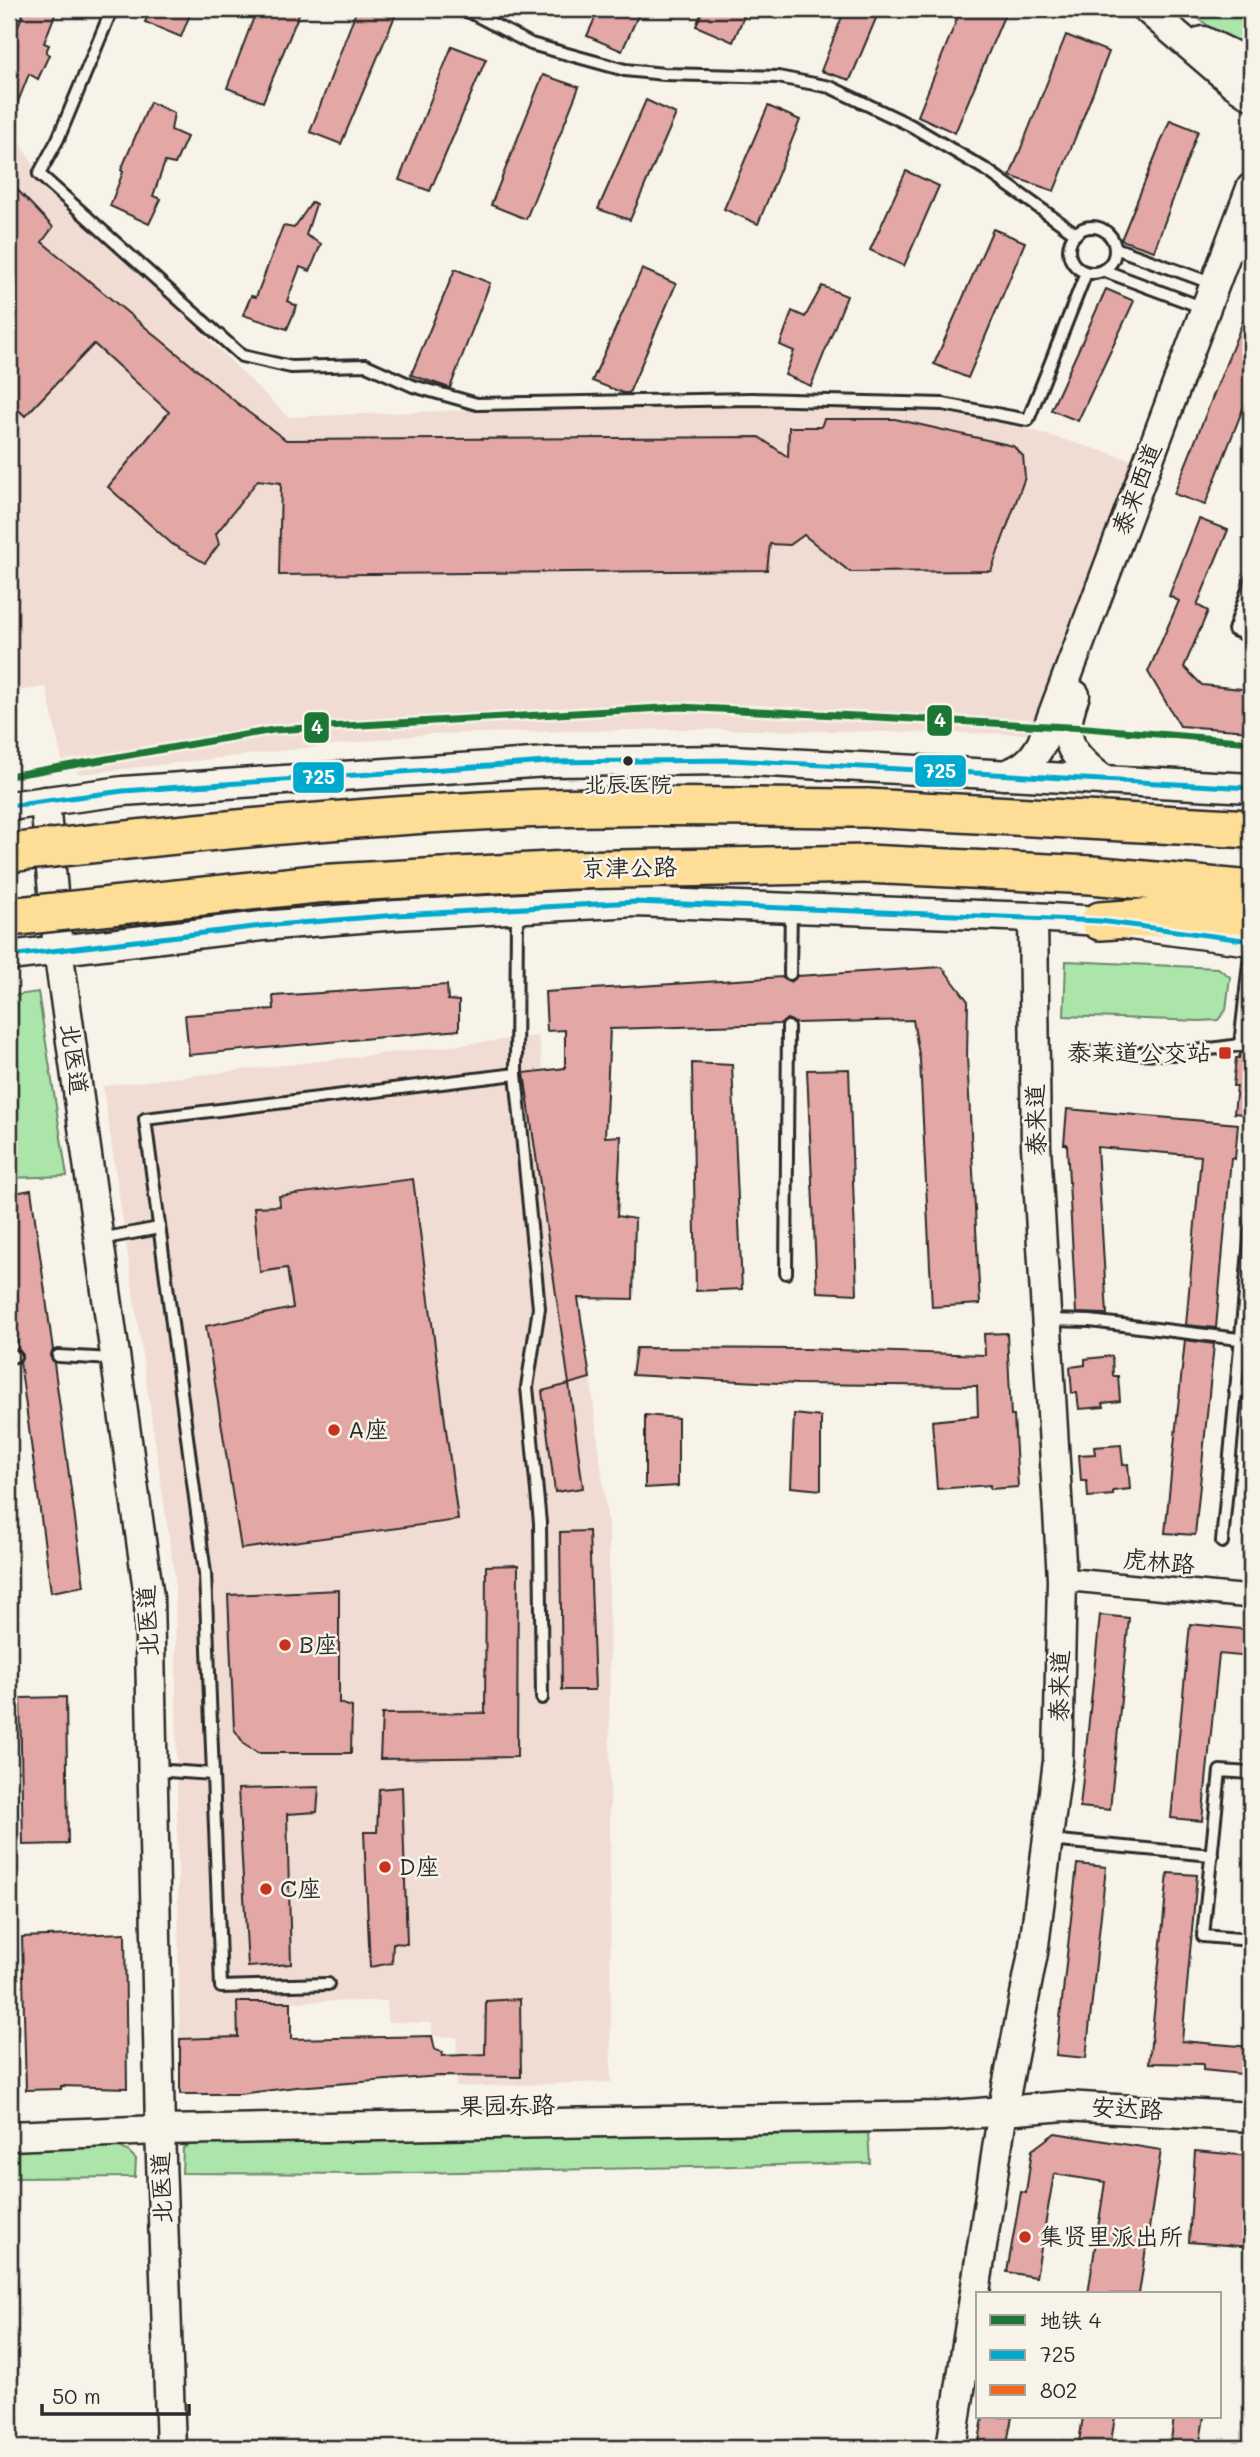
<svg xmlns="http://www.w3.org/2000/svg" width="1260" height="2457" font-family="Mali,'LXGW WenKai TC',sans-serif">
<rect width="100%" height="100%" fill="#f7f3e8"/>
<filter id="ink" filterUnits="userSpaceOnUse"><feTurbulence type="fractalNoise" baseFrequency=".0143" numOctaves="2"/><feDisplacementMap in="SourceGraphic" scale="14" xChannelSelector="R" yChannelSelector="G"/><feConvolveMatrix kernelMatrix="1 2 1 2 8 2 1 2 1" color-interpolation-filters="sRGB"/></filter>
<g filter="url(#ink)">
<!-- built -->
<g fill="#f1dcd4">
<path d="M9,125L39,174L288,417L752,399L943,404L1136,461L1030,734L685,729L429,734L80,774L62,760L46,687L9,692Z"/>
<path d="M538,1036L591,1382L609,1533L611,2082L456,2087L457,2037L432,2036V2023L387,2022V2001L238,2002L239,2094H180L175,1579L103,1086Z"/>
</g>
<!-- green -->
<g fill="#abe5aa" stroke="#6b886a" stroke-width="2">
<path d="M1186,9H1251V50L1227,40Z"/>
<path d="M1066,961L1218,968L1230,977L1226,1010L1218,1020L1200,1021L1064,1016Z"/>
<path d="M38,992L67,1176L9,1178V996Z"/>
<path d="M868,2133L870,2163L365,2174L182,2173L183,2148L195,2143Z"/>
<path d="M117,2146L128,2151L136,2159L135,2177L9,2178V2149Z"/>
</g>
<!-- building -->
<g fill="#e3a8a5" stroke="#2b2b2b" stroke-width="2">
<path d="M30,9H57L44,43L49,45L46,52L49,55L38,79L29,74L10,122L9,35L15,25L18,26L24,11L29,12Z"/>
<path d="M151,9H192L181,37L145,22Z"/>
<path d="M257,9H301L263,102L227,88Z"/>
<path d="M357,9H398L341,144L310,132Z"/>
<path d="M599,9H641L622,51L587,36Z"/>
<path d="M703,9H747L733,42L696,26Z"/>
<path d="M845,9H880L850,80L821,71Z"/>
<path d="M961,9H1007L955,133L918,116Z"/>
<path d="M1066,35L1109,52L1054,191L1010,176Z"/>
<path d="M452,46L486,59L430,191L399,180Z"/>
<path d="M543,75L579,87L526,219L491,205Z"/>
<path d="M646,100L676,114L630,220L598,209Z"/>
<path d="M150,102L174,113L171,130L187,137L175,164L165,162L153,196L161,199L149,224L110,206L123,172L121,170Z"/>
<path d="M768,106L800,120L758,224L724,209Z"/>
<path d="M1170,120L1198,131L1154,251L1121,240Z"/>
<path d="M906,171L939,186L904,266L870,250Z"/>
<path d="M9,181L53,227L42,242L248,412L286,440L759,437L788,457L789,427H821L824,419H895L1013,446L1023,456L1025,477L991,571L850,572L804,535L790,545L770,544L767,570L279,575L281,483L258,480L216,534L219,544L205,563L172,544L108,487L169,412L94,344L25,416L9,401Z"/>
<path d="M312,202L316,204L306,235L321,244L310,271L300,267L287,301L297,306L287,329L243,315L251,296L256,297L283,226L294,228Z"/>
<path d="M993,229L1025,242L968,378L934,364Z"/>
<path d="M455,269L490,283L450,388L411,375Z"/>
<path d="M642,269L676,284L629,393H623L592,381Z"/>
<path d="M822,286L847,296L811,386L785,375L794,351L780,345L792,311L805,317Z"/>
<path d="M1106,289L1134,301L1078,421L1051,410Z"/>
<path d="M1251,301V388L1205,505L1174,494Z"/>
<path d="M1199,519L1228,530L1197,605L1208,611L1184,667L1202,685L1251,690V731L1180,726L1148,672L1179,601L1169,596Z"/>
<path d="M942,967L968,1001L967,1057L980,1304L932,1307L920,1060L913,1020L795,1023L787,1019L781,1024L610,1029L605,1137L621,1136L617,1216L635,1219L633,1299L578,1298L590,1378L569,1384L524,1073L565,1068V1030L547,1031L545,992L783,977L791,982L797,976Z"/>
<path d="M447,985L448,1000L459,1001V1030L189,1055L185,1015L274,1009L273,996Z"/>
<path d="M1240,1053L1251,1054V1115L1234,1113L1237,1086H1233L1236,1058H1239Z"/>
<path d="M692,1063L732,1065L742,1289L696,1291Z"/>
<path d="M849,1069L857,1294L817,1292L807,1070Z"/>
<path d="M1067,1109L1238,1124L1235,1159L1231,1158L1216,1328L1186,1325L1201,1156L1097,1147L1107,1314L1076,1313L1067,1144H1064Z"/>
<path d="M413,1179L458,1520L241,1549L206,1326L293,1308L287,1268L260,1272L254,1207L280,1206L279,1196Z"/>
<path d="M31,1190L53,1350L50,1356L54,1363L84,1586L51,1592L20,1362L23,1355L18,1349L9,1283V1194Z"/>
<path d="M1007,1333L1011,1416H1014L1018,1487L990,1489V1485L937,1489L932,1421L978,1416L977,1386L797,1384L632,1375L636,1348L806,1349L985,1355L984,1334Z"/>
<path d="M1185,1340L1214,1344L1195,1535L1165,1533Z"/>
<path d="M1112,1356L1113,1376H1118L1120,1401L1103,1403L1104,1407L1079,1409L1077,1393H1072L1070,1367L1085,1365V1359Z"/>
<path d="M569,1384L583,1488L555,1492L542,1391Z"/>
<path d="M794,1414L821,1417V1490L791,1487Z"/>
<path d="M645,1415L678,1418V1486L645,1488Z"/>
<path d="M1121,1445L1123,1465L1128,1464L1130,1489L1113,1491V1495L1088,1497L1087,1481H1081L1079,1455L1095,1454L1094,1447Z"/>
<path d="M589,1531L595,1690H562L560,1532Z"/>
<path d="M518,1565L517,1757L380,1759L382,1714L485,1713L486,1566Z"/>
<path d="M339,1590V1703L352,1707L351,1753H258L245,1745L234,1729L228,1595Z"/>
<path d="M1100,1615L1129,1618L1110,1810L1080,1807Z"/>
<path d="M1190,1624L1251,1630V1657L1219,1654L1202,1821L1171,1818Z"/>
<path d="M66,1697L68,1844L23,1845L20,1698Z"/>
<path d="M319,1787L317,1812L287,1814L291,1964L248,1967L238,1789Z"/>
<path d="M402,1787L407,1944L393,1943L392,1963L370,1967L364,1832H377L379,1789Z"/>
<path d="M1077,1864L1106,1867L1086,2058L1056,2055Z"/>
<path d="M1168,1873L1197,1875L1182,2041L1251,2047V2075L1203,2070V2064L1149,2063Z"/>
<path d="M125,1933L127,2088L61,2086V2089L26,2090L22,1937Z"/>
<path d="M520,1999L521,2077L440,2076L296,2087L239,2094H180V2039L238,2037L237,2002H291V2039L432,2036L435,2050L443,2052L442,2056L485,2054L486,2001Z"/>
<path d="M1055,2133L1161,2150L1139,2294H1088L1105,2182L1054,2174L1036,2277L1007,2272L1021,2192L1026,2193L1032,2150Z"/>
<path d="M1195,2151L1251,2156V2247L1189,2242Z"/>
<path d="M983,2417H1012L1006,2448H978Z"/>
<path d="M1083,2417H1115L1110,2448H1078Z"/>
<path d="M1174,2417H1204L1199,2448H1170Z"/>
</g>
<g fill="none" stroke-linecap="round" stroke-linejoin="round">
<defs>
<g id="lane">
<path d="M112,9L58,139L39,174L242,356L291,367L366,365L413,386L477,404L752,399L943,404L1028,420L1086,273"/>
<path d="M464,9L531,44L625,70L664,74L778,77L830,87L910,125L988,171L1076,234"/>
<circle cx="1092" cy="250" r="23"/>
<path d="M1115,248L1214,284"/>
<path d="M1105,271L1204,308"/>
<path d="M1251,580L1234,630L1251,637"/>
<path d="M790,974L791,909"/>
<path d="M1240,1045L1251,945"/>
<path d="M1078,1052L1173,1054L1240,1045L1251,1046"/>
<path d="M516,1074L539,1308L527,1387L540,1523L542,1698"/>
<path d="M100,1239L159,1228"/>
<path d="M786,1273L788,1027"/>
<path d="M1047,1320L1090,1321L1239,1339"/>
<path d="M58,1356L113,1359"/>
<path d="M9,1357L15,1356"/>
<path d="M1235,1390L1251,1392"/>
<path d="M1222,1542L1251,1229"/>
<path d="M153,1770L213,1774L221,1987L328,1984"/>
<path d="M1251,1773L1220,1771L1203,1936L1251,1940"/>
<path d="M213,1774L205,1573L145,1119L516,1074L517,911"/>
<path d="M1048,1840L1212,1855"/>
</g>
<path id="street" d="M1062,1579L1251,1597"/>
<g id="secondary">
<path d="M1147,9L1233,83L1251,95"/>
<path d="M1203,41L1251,64"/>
<path d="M1075,695C1058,739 1070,755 1105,781"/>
<path d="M1004,775C1023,769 1033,760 1042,743L1251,188"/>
<path d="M45,801L58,949L149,1597L160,2130L171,2448"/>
<path d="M9,806L123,791L547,762L732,760L1251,788"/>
<path d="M9,956L262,926L397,915L635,902L1033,917L1100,921L1251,941"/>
<path d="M9,2136L160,2130L941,2116L1065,2106L1251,2117"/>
<path d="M951,2448L1005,2097L1033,1953L1058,1761L1062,1579L1036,1146L1033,917"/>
</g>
<g id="highway">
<path d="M867,808L1251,829"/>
<path d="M866,864L1091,875L1251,890"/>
<path d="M1100,921L1186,915L1251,914"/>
</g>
</defs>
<!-- lane casing -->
<use href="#lane" stroke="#2b2b2b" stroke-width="16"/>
<!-- street casing -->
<use href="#street" stroke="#2b2b2b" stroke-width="26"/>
<!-- secondary casing -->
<use href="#secondary" stroke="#2b2b2b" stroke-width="33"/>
<!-- highway casing -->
<use href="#highway" stroke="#2b2b2b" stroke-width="42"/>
<!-- lane -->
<use href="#lane" stroke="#f7f3e8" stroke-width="10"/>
<!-- street -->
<use href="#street" stroke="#f7f3e8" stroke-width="21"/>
<!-- secondary -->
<use href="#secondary" stroke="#f7f3e8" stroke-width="28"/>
<!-- highway -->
<use href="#highway" stroke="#fede96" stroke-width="37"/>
<defs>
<g id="highway-bridge">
<path d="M9,853C165,835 322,819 480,811C609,804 738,807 867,808"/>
<path d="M9,917L315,884L568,870L866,864"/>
</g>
</defs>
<!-- highway-bridge casing -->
<use href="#highway-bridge" stroke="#2b2b2b" stroke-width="42" stroke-linecap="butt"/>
<!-- highway-bridge -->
<use href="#highway-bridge" stroke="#fede96" stroke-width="37"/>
<defs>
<g id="bus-1">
<path d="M9,806L123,791L547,762L732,760L1251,788"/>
<path d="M9,956L262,926L397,915L635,902L1100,921L1251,941"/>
</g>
<path id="bus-2" d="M1245,999L1251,945"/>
</defs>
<!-- bus-1 casing -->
<use href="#bus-1" stroke="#f7f3e8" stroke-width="10"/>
<!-- bus-2 casing -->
<use href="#bus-2" stroke="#f7f3e8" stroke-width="10"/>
<!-- bus-1 -->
<use href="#bus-1" stroke="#00a9ce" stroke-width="5"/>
<!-- bus-2 -->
<use href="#bus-2" stroke="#f26522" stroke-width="5"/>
<defs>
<path id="metro-1" d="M9,776L273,730L680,707L1087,728L1251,742"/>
</defs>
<!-- metro-1 casing -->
<use href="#metro-1" stroke="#f7f3e8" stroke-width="12"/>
<!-- metro-1 -->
<use href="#metro-1" stroke="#1c7736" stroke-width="7"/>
</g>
</g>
<!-- markers -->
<circle fill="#2b2b2b" stroke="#f7f3e8" stroke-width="2.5" cx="628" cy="761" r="6"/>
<g fill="#c8321e" stroke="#f7f3e8" stroke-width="2.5">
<rect x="1218" y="1046" width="14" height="14" rx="3.5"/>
<circle cx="334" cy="1430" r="7"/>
<circle cx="285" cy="1645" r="7"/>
<circle cx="385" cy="1867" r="7"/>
<circle cx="266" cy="1889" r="7"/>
<circle cx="1025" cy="2237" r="7"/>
</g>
<g text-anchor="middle" stroke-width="5" stroke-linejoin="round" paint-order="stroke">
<!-- bus labels -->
<g font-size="22" fill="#2b2b2b" stroke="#f7f3e8">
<text x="628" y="792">北辰医院</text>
</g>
<!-- street labels -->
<g font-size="24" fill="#2b2b2b" stroke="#f7f3e8">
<text transform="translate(1137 489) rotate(-69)" y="8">泰来西道</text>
<text transform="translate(629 868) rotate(-1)" y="8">京津公路</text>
<text transform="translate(74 1059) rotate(82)" y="8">北医道</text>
<text transform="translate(1036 1120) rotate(-91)" y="8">泰来道</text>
<text transform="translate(1159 1562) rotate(5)" y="8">虎林路</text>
<text transform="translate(148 1621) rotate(-93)" y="8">北医道</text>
<text transform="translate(1060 1686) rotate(-89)" y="8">泰来道</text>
<text transform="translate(507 2106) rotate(-1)" y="8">果园东路</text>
<text transform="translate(1127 2109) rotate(3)" y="8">安达路</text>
<text transform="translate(162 2188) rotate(-92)" y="8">北医道</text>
</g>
<!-- poi labels -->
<g font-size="24" fill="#2b2b2b" stroke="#f7f3e8" text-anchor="start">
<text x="1211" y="1061" text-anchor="end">泰莱道公交站</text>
<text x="348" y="1438">A座</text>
<text x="299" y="1653">B座</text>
<text x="399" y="1875">D座</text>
<text x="280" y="1897">C座</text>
<text x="1039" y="2245">集贤里派出所</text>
</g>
</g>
<g stroke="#f7f3e8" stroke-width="2.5">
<rect x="926" y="704" width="27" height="33" rx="7" fill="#1c7736"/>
<rect x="303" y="711" width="27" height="33" rx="7" fill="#1c7736"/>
<rect x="914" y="754" width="53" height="34" rx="7" fill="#00a9ce"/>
<rect x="292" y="761" width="53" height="33" rx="7" fill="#00a9ce"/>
</g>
<g font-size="19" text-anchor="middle" font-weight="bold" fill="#fff">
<text x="940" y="727">4</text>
<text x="317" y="734">4</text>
<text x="940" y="778">725</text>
<text x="319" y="784">725</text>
</g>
<!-- margin -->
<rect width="1260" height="2457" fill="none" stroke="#f7f3e8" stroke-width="35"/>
<rect x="18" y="18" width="1225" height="2422" fill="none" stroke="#2b2b2b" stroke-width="2.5" filter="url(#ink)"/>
<!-- legend -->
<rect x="976" y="2292" width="245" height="126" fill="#f7f3e8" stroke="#a5a39c" stroke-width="2"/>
<rect x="990" y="2315" width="35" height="10" fill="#1c7736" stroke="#a5a39c" stroke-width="2"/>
<text x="1040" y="2328" font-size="21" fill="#2b2b2b">地铁 4</text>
<rect x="990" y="2350" width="35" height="10" fill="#00a9ce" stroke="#a5a39c" stroke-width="2"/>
<text x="1040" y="2362" font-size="21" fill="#2b2b2b">725</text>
<rect x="990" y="2385" width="35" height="10" fill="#f26522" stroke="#a5a39c" stroke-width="2"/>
<text x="1040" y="2398" font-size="21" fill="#2b2b2b">802</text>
<!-- scale -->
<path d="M42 2404v10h147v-10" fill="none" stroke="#2b2b2b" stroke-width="3.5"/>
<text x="52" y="2404" font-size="21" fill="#2b2b2b" stroke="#f7f3e8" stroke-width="5" paint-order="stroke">50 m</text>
</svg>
